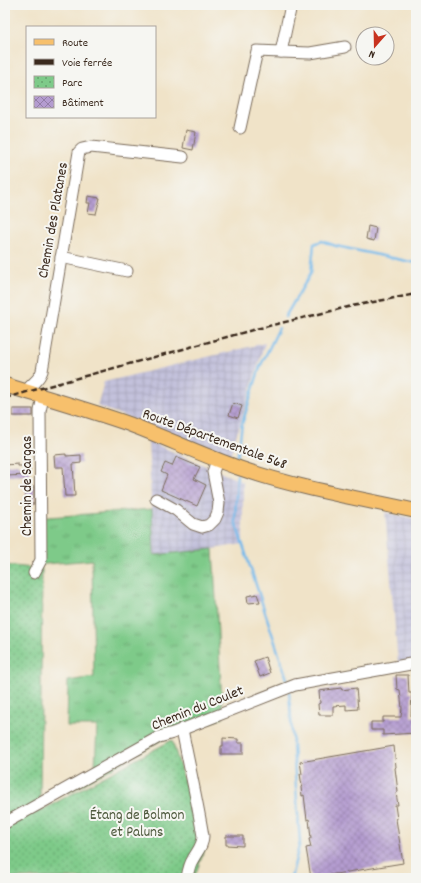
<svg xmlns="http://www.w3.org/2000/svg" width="421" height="883" font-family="Dekko,sans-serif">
<defs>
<pattern id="industrial-grid" width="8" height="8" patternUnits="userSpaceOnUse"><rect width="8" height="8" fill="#c3c1db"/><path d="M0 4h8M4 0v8" fill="none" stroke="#a8a6bc"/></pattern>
<pattern id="grass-tufts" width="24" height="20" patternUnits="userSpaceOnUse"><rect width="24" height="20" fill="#7eca89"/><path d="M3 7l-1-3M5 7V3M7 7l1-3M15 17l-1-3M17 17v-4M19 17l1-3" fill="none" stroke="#68a46f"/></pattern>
<pattern id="park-dots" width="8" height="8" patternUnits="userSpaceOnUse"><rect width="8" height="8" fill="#7eca89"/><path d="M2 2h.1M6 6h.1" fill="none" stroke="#68a46f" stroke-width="1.8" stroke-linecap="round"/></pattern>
<pattern id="building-cross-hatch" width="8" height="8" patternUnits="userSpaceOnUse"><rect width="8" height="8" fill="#b49cd0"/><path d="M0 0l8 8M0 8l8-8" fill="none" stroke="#947fa8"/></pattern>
</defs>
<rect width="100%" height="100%" fill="#f6f6f2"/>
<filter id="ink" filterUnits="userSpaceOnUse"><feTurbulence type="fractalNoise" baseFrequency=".025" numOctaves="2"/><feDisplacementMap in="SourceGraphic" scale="8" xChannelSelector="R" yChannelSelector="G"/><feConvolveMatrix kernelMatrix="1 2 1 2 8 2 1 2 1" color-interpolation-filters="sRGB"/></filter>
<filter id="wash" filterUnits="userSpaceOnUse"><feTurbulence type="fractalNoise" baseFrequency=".012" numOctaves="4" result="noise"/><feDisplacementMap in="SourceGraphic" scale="16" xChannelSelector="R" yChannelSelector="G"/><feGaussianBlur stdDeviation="0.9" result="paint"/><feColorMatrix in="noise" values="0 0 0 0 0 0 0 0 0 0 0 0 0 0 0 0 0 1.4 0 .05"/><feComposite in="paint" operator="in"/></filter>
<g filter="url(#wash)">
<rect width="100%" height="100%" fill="#f0e3c8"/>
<!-- industrial -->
<g fill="url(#industrial-grid)">
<path d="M265,343L230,456L97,406L104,382Z"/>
<path d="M148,441L243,482V544L213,549L154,555Z"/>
<path d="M385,512L416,519V660L398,663Z"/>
</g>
<!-- grass -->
<path fill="url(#grass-tufts)" stroke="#5c7a54" d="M152,509L154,555L213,549L223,718L162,740L68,793L67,780L95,768L97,726H67L68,681L94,677L92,560L35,565L36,518Z"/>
<!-- park -->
<path fill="url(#park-dots)" stroke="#5c7a54" d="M5,565L42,569L40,811L172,740L205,849L194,878H5Z"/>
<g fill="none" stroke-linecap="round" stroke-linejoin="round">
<!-- stream -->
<g stroke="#74baeb" stroke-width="2.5">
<path d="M285,317L311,273L314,244L322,241L336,246L416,263"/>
<path d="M237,460L242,424L260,367L279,328"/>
<path d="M237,475L235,521L288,682"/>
<path d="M289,692L300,842L291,878"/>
</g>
</g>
<g id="blocks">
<!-- building -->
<g fill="url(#building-cross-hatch)">
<path d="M186,130L196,132L193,150L183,148Z"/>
<path d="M88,196L100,198L96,214L88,213L90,203H87Z"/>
<path d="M368,226L376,228L374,241L366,239Z"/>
<path d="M233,403L242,406L238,418L229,415Z"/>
<rect x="13" y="409" width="20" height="7"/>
<path d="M66,454V456L81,455V463L73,464L75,496H65L63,467H55L54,455Z"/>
<path d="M176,457L200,467L194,479L206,485L197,506L161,490L167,475L161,472L165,463L172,466Z"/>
<path d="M18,464V466H30V475L5,476V465Z"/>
<rect x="26" y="487" width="8" height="17"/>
<path d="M257,594L260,602L248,603L247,596Z"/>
<path d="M265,657L270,673L260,677L254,661Z"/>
<path d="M396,675H408L409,693H412L411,717L416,716V733L383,735V730H371V722H383V717H401L402,708L400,690L397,689Z"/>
<path d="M341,688L342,690L356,688L358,709L346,710V705L333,706V715H319L318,704L320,703L319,691Z"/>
<path d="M223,738L238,739V743H243V754H221V746H223Z"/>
<path d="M394,746L396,767L395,768L398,792L396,793L398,805H395L397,819H396L403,863L311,878L306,848L311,847L309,839L311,838L309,819L307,820L304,795L302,796L301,787L302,786L300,774H302L300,762Z"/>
<path d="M226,836H243V846L226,845Z"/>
</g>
</g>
</g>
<g filter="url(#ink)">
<use href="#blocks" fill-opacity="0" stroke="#7a6b5a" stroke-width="1"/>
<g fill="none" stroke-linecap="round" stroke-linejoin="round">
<defs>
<g id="minor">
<path d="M281,52L310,53L345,47"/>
<path d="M240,128L257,51L281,52L291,5"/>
<path d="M61,257L127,271"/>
<path d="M26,392C31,383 39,381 42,371L79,152L82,149L91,147L183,157"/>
<path d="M156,499L176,510L193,524L202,527L209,525L215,519L218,512L219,503L213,472L217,460"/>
<path d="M34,573L41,560L40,411L43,397"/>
<path d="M182,729C189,765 197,800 203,836C203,846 197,851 193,859C189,865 188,872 187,878"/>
<path d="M5,823L159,737L173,733L295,685L416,663"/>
</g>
<path id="major" d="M5,385C47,398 89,410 129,424C166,438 202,455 239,468C297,488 357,498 416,511"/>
</defs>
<!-- minor casing -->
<use href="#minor" stroke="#7a6b5a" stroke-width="13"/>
<!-- major casing -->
<use href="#major" stroke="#7a6b5a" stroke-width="16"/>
<!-- minor -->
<use href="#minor" stroke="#fff" stroke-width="11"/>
<!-- major -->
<use href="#major" stroke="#f7c06c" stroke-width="14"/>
<!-- rail -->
<path stroke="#3b2a1e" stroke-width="2.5" stroke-dasharray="6 3" stroke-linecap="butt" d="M5,398L256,329L352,306L416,294"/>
</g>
</g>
<g text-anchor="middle" stroke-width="4" stroke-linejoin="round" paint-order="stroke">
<!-- street labels -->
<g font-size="15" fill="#3b2a1e" stroke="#f6f6f2">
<text transform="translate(52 220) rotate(-80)" y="5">Chemin des Platanes</text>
<text transform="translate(215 438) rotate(20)" y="5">Route Départementale 568</text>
<text transform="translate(26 486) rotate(-90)" y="5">Chemin de Sargas</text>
<text transform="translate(197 707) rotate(-22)" y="5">Chemin du Coulet</text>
</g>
<!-- park labels -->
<g font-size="15" fill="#4f5a3e" stroke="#f6f6f2">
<text x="137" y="819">Étang de Bolmon<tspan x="137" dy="17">et Paluns</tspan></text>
</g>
</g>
<!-- margin -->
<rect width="421" height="883" fill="none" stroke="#f6f6f2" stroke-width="20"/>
<!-- legend -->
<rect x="26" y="26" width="130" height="92" fill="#f6f6f2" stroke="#aba49d"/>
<rect x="34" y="39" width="20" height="6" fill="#f7c06c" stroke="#aba49d"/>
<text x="62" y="46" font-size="12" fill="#3b2a1e">Route</text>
<rect x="34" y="59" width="20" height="6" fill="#3b2a1e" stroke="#aba49d"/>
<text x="62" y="66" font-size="12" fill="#3b2a1e">Voie ferrée</text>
<rect x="34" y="76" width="20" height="12" fill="url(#park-dots)" stroke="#aba49d"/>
<text x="62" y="86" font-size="12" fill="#3b2a1e">Parc</text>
<rect x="34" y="96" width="20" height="12" fill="url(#building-cross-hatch)" stroke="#aba49d"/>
<text x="62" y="106" font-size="12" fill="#3b2a1e">Bâtiment</text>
<!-- north arrow -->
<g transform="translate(375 46) rotate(200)"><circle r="19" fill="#f6f6f2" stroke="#aba49d"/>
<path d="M0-3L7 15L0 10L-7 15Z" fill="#c8321e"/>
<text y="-6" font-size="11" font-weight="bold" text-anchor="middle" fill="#3b2a1e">N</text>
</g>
</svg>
